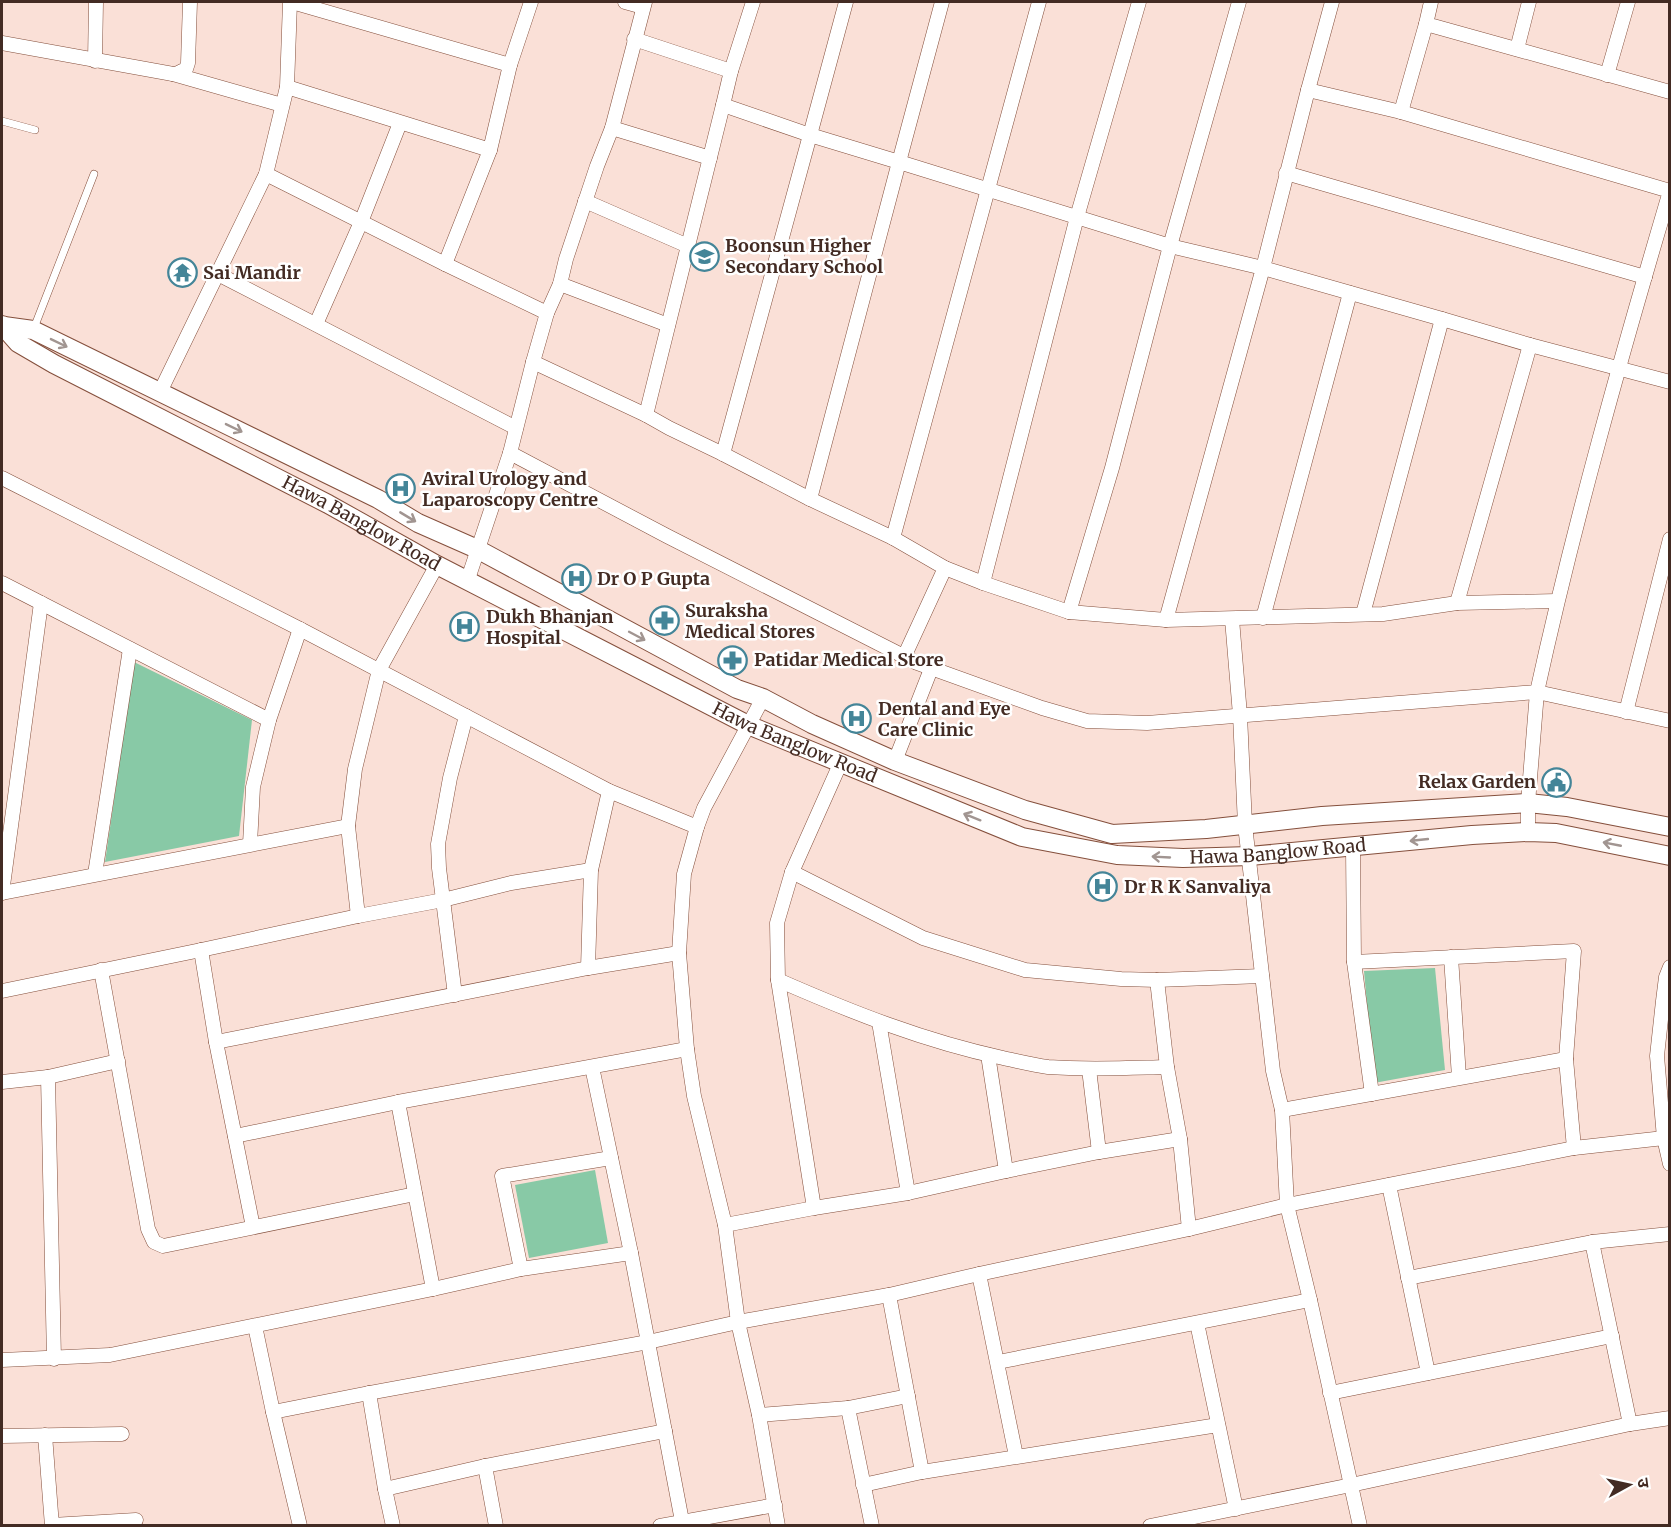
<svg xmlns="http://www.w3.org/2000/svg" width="1671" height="1527" font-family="Merriweather,'Noto Sans Devanagari',serif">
<rect width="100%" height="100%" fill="#fae0d7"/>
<!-- park -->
<g fill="#88c9a6">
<path d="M134,662L252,720L239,836L105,862Z"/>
<path d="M1435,968L1445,1070L1374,1083L1364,971Z"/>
<path d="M595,1170L608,1243L529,1258L515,1185Z"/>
</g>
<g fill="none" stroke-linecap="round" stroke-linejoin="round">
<defs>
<g id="lane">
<path d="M2,121L35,130"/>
<path d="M34,328L94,174"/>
</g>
<g id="street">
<path d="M292,2L510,65"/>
<path d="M625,2L643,7"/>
<path d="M942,2L899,162L1170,246L1263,268L1166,620L1383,614L1457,603L1557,601"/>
<path d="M1332,2L1308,90L1263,268L1442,319L1530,345L1670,382"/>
<path d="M1431,2L1426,24L1670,92"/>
<path d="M634,39L731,71"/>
<path d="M2,43L173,74L178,73L186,69L188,63L190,2"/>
<path d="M1517,49L1529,2"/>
<path d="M95,61L96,2"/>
<path d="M173,74L282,105"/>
<path d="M1607,75L1628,2"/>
<path d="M287,87L490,150"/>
<path d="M723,105L731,71L753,2"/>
<path d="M1401,112L1426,24"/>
<path d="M612,128L710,158"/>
<path d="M1286,173L1645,277"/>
<path d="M266,174L445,264L547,313"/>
<path d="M585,201L688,246"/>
<path d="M445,264L490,150L510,65L531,2"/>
<path d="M218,274L516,428"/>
<path d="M560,284L668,325"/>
<path d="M316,324L361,222L400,123"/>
<path d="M533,362L646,415L669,428L723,454L810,499L893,538L945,568L983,583L1069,612L1166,620"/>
<path d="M160,392L266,174L287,87L290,2"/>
<path d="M646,415L723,105L810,135L723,454"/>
<path d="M510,453L667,536L917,663L1042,708L1087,721L1147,723L1537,692C1574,523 1621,357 1670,191L1401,112L1308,90"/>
<path d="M2,478L300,629L609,791L697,827"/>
<path d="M810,499L899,162L810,135L846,2"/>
<path d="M893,538L1039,2"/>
<path d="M468,579L510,453L533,362L547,313L560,284L566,259L597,166L612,128L645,2"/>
<path d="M2,583L269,720"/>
<path d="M983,583L1077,217L1139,2"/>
<path d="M1457,603L1530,345"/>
<path d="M1069,612L1112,468L1170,246L1239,2"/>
<path d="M1363,614L1442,319"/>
<path d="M1263,618L1350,293"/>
<path d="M1232,619L1240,715L1245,825L1273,1071L1282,1110L1287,1205L1310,1300L1360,1526"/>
<path d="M904,657L945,568"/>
<path d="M763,698L704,808L697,827L684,874L679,953L687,1049L694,1096L725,1225L738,1322L759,1415L778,1526"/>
<path d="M1626,712L1670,539"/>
<path d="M895,761L931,669"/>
<path d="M1528,832V803L1537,692L1670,721"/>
<path d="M250,844L253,787L269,720L300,629"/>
<path d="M1353,847L1354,962L1372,1094"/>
<path d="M792,872L923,938L1025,970L1121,979L1157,980L1262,976"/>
<path d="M95,874L130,649"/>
<path d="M2,893L348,826"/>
<path d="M2,893L41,603"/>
<path d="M358,916L348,826L355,769L379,670L437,565"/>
<path d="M201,950L216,1042L253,1227"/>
<path d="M1451,957L1459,1077"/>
<path d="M1354,962L1574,951L1566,1059L1574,1148"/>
<path d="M1670,967L1666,977L1663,1001L1657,1056L1664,1138L1670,1164"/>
<path d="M588,968L591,870L609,791"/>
<path d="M101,970L148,1229L154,1242L163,1246L415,1194"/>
<path d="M778,980C851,1012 924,1041 1003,1058C1017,1061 1033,1065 1048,1067C1087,1070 1127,1068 1167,1067"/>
<path d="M1157,980L1167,1067L1180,1139L1189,1229"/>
<path d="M2,991L201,950L358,916L443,900L511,883L591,870"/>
<path d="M455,995L439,868L438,844L450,778L466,716"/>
<path d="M879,1022L908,1193"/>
<path d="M216,1042L588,968L679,953"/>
<path d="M988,1055L1006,1171"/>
<path d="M592,1067L631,1253L682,1521"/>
<path d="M1089,1069L1099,1152"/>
<path d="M48,1077L54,1359"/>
<path d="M2,1082L48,1077L118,1061"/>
<path d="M398,1102L433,1289"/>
<path d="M1282,1110L1566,1059"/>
<path d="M235,1136L398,1102L687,1049"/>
<path d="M1389,1185L1428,1373"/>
<path d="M814,1208L778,980L777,923L792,872L841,762"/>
<path d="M725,1225L814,1208L908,1193L1006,1171L1099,1152L1180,1139"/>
<path d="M1592,1242L1630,1424"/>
<path d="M521,1269L502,1176L611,1158"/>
<path d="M979,1274L1016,1456"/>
<path d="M1408,1278L1592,1242L1670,1234"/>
<path d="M889,1295L922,1472"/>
<path d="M1197,1323L1236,1509"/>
<path d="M255,1326L273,1412L300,1526"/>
<path d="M2,1360L110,1355L433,1289L521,1269L631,1253"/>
<path d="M998,1362L1310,1300"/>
<path d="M369,1393L385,1489L393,1526"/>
<path d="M1330,1393L1612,1336"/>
<path d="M848,1408L872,1526"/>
<path d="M273,1412L369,1393L648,1342L738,1322L889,1295L979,1274L1189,1229L1287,1205L1574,1148L1664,1138"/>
<path d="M759,1415L848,1408L908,1396"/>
<path d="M45,1435L52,1526"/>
<path d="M2,1436L122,1434"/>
<path d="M485,1466L496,1526"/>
<path d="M863,1485L922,1472L1218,1425"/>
<path d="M385,1489L485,1466L665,1431"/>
<path d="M52,1525L136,1520"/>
<path d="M660,1526L775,1505"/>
<path d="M1150,1526L1351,1485L1630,1424L1670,1418"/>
</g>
<g id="secondary">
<path id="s1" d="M2,325L18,343L54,364L328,504L437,565L748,725L1022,837L1117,855L1183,858L1250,856L1472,835L1528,832L1556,833L1670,856"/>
<path d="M4,326L33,330L378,499L418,523L477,549L737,689L763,698L812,724L895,761L1025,810L1112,834L1206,829L1322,816L1528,803L1567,807L1670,827"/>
</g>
</defs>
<!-- lane casing -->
<use href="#lane" stroke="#844f3c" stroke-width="8"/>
<!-- street casing -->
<use href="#street" stroke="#844f3c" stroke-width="15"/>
<!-- secondary casing -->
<use href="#secondary" stroke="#844f3c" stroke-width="20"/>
<!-- lane -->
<use href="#lane" stroke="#fff" stroke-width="7"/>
<!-- street -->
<use href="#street" stroke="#fff" stroke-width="14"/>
<!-- secondary -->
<use href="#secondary" stroke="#fff" stroke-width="18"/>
</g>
<!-- one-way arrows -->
<defs><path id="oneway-shaft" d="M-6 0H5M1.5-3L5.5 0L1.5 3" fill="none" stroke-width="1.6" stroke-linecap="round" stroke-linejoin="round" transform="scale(1.5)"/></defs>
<g stroke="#a19591">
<use href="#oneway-shaft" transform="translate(59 343) rotate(26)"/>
<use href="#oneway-shaft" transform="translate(234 428) rotate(26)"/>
<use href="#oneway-shaft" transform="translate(408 517) rotate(31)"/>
<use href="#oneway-shaft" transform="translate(637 636) rotate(28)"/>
<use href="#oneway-shaft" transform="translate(972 817) rotate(-158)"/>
<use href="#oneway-shaft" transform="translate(1419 840) rotate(174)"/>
<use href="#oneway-shaft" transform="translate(1612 844) rotate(-169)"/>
<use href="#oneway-shaft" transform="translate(1161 857) rotate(-177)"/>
</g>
<!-- icons -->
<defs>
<symbol id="school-ring" viewBox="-11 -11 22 22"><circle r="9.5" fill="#fff" stroke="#448598" stroke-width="1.5"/><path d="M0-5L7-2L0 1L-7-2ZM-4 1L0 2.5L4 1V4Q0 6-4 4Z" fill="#448598"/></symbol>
<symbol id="temple-ring" viewBox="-11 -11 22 22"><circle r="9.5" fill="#fff" stroke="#448598" stroke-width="1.5"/><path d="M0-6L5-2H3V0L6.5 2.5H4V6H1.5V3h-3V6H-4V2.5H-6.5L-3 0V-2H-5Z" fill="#448598"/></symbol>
<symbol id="hospital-ring" viewBox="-11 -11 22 22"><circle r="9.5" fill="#fff" stroke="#448598" stroke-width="1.5"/><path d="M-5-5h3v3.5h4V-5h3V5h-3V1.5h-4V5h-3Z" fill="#448598"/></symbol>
<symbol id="pharmacy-ring" viewBox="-11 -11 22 22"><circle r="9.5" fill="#fff" stroke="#448598" stroke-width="1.5"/><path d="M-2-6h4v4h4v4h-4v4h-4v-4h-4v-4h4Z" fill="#448598"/></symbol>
<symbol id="civic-ring" viewBox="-11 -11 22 22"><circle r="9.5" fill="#fff" stroke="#448598" stroke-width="1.5"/><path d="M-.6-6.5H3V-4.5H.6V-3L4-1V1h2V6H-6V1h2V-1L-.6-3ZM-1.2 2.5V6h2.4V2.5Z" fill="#448598"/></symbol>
</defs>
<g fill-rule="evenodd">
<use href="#school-ring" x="688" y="240" width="33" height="33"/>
<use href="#temple-ring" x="166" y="256" width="33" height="33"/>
<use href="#hospital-ring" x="384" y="472" width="33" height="33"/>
<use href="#hospital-ring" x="560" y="562" width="33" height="33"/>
<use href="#pharmacy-ring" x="648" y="604" width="33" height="33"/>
<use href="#hospital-ring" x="448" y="610" width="33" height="33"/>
<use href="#pharmacy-ring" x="716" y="644" width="33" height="33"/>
<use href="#hospital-ring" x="840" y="702" width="33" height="33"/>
<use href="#civic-ring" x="1540" y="766" width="33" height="33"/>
<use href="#hospital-ring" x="1086" y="870" width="33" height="33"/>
</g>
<g text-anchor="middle" stroke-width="5" stroke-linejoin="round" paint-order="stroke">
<!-- poi labels -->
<g font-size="18" font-weight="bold" fill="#432b23" stroke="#fff" text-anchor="start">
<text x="725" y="252">Boonsun Higher<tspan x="725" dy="21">Secondary School</tspan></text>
<text x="203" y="279">Sai Mandir</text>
<text x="422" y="485">Aviral Urology and<tspan x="422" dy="21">Laparoscopy Centre</tspan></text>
<text x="597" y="585">Dr O P Gupta</text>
<text x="685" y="617">Suraksha<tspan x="685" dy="21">Medical Stores</tspan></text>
<text x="486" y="623">Dukh Bhanjan<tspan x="486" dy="21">Hospital</tspan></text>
<text x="754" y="666">Patidar Medical Store</text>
<text x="878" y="715">Dental and Eye<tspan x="878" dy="21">Care Clinic</tspan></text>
<text x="1536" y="788" text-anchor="end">Relax Garden</text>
<text x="1124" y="893">Dr R K Sanvaliya</text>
</g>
<!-- street labels -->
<g font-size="18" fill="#432b23" stroke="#fff">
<text dy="6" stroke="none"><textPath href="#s1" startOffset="412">Hawa Banglow Road</textPath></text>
<text dy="6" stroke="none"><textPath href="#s1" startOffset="898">Hawa Banglow Road</textPath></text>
<text dy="6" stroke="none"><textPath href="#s1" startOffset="1402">Hawa Banglow Road</textPath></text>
</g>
</g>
<!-- border -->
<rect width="1671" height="1527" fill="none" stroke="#432b23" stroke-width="6"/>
<!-- north arrow -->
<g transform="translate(1629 1485) rotate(82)" stroke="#ffffff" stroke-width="4.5" paint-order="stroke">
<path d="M0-4.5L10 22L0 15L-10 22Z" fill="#432b23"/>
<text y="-9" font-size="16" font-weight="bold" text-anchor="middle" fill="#432b23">उ</text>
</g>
</svg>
